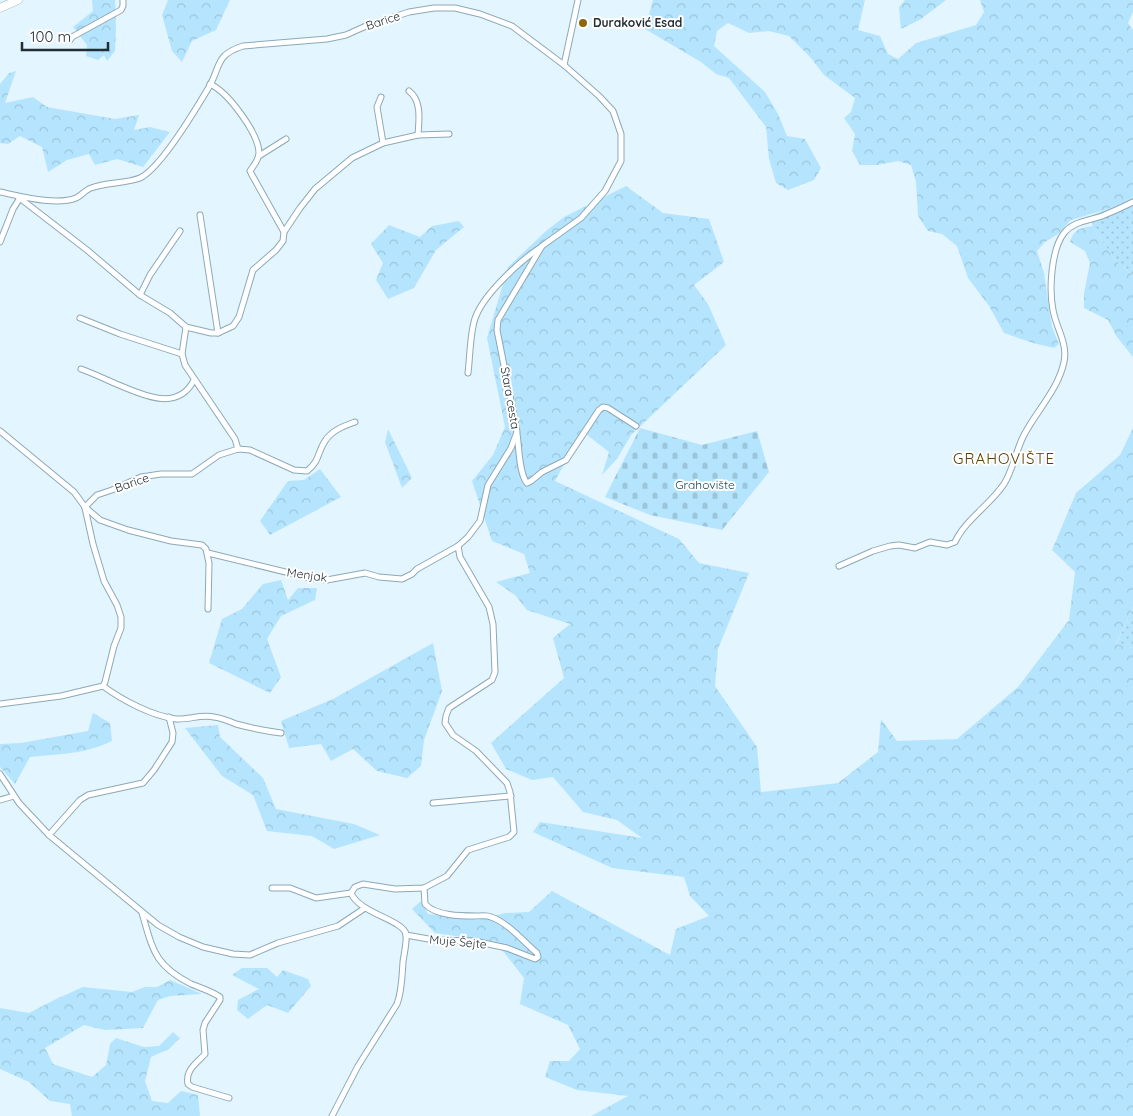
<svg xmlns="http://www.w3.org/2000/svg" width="1133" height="1116" font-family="Quicksand,sans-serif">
<defs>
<pattern id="grass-dots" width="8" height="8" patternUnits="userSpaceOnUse" patternTransform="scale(1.25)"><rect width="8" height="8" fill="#b5e5fe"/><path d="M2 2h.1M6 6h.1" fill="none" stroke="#9bc5da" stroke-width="1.8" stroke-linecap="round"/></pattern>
<pattern id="forest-crowns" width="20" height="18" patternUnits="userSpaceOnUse" patternTransform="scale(1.25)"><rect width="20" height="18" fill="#b5e5fe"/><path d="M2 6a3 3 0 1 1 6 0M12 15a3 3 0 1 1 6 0" fill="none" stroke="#9bc5da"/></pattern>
<pattern id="cemetery-stones" width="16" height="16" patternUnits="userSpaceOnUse" patternTransform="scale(1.25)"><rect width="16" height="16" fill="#b5e5fe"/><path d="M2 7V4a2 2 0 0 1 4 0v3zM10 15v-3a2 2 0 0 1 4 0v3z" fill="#9bc5da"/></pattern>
</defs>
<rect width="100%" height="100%" fill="#e3f5ff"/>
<!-- grass -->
<g fill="url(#grass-dots)">
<path d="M1133,197V275L1114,259L1092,226L1094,214L1114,207Z"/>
<path d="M1133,607V648L1116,645Z"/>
</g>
<!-- forest -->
<g fill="url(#forest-crowns)">
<path d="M92,0H115L116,29L115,51L107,61L104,55L98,60L86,56L87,45L73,27L93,11Z"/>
<path d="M168,0H230L216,30L192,41L182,62L172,51L162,15Z"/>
<path d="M653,0H865L858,30L880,36L888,54L898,59L916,43L976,25L984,12L980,0H1133V12L1128,23L1133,30V197L1114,207L1071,220L1058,234L1045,242L1037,251L1044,273L1052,327L1059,344L1054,348L1033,343L1004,333L989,306L968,278L957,246L942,234L928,231L918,216L916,182L911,165L898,161L877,165H860L852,151L855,134L844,118L851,112L855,98L824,75L811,58L789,36L769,31L749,33L728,23L717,31L714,46L765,92L778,114L787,136L805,139L821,168L814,180L788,190L776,183L769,159L766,127L729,78L716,74L701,62L645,29Z"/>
<path d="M905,0H946L921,19L901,29L899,7Z"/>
<path d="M16,71L5,103L33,97L47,107L115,119L139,115L134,130L150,127L170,132L143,167L117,159L95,165L89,154L67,160L48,172L42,147L20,136L8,144L0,143V84L9,73Z"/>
<path d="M626,186L663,213L709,219L724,262L694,285L708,304L726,345L631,435L617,459L602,475L609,452L582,431L555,481L679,539L699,563L749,573L718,649L715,686L757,747L761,792L838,783L878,752L881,719L897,741L957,739L1018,687L1069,620L1075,572L1052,550L1076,493L1120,455L1133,428V607L1116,644L1133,648V1116H591L628,1096L577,1090L545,1077L550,1061H569L580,1049L568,1025L520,1004L524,978L496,942L435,933L412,909L421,901L428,914L478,920L505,913L529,912L552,891L670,955L676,929L709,916L690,896L684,877L612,868L533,832L540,822L642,838L617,820L583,812L553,777L532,780L506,769L491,743L564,678L553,638L570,624L527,610L515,595L496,582L530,573L524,554L492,541L472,481L493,455L505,427L487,338L508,267L546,231L564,217Z"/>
<path d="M459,221L464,227L436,250L414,288L388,299L376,280L383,263L371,244L389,225L420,237L432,226Z"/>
<path d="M1092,226L1114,259L1133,275V357L1117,337L1108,320L1084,308V293L1090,263L1085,251L1070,242C1073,230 1080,228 1092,226Z"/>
<path d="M388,429L412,478L402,488L385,442Z"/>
<path d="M320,469L341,497L270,535L260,521L288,481L304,480Z"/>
<path d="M281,580L288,600L298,588H317L315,600L281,616L267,639L281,677L270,693L209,663L222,619L242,609L263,584Z"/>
<path d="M433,643L442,691L424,740L421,766L407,778L377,771L353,749L331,761L321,744L289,748L281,721L333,699Z"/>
<path d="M93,713L110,723L112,741C86,754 59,754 30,757L15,784L0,767V744L21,743L88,731Z"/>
<path d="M218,725L220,737L263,778L276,809L354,824L380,835L334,849L312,836L267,831L253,795L222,776L185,728Z"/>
<path d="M242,968H267L277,977L283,970L308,979L311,986L288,1013L267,1005L248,1019L237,1010L238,1000L259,989L232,975Z"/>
<path d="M170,980L202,994L170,996L158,1000L143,1028L105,1030L84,1025L45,1048L53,1064L92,1077L106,1065L110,1044L116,1038L144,1047L159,1046L173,1032L180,1038L169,1049L151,1057L145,1081L152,1101L168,1103L181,1091L198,1095L200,1116H72L70,1104L50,1101L29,1082L0,1069V1008L29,1013L56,999L83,987L132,992L145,987H157Z"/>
</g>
<!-- cemetery -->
<path fill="url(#cemetery-stones)" d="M640,428L702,445L757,431L769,472L722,530L650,515L605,497Z"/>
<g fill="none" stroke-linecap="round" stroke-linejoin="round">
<defs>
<g id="street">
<path d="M70,40L72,37L121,10L123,6V0"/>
<path d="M210,84C228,92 259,134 259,153C259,160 253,166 250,171L252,175L284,232"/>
<path d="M409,91C422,101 419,120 418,135"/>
<path d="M381,97L377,107L383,143"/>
<path d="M259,156L286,139"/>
<path d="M0,192C20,196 56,206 76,198C81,196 85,190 91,188C107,182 124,184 140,178C161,168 196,109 209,87C221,66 215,55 243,46L327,39L346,35L366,26L409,12L434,8H455L480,14L512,26L564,65"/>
<path d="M17,196L87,250L140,295L170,313L186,327L211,333H218L233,326L239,317L253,270L276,250L283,241L284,232L300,208L315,189L352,158L383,143L418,135L449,134"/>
<path d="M200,215L218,333"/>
<path d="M0,242L13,209L20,198"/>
<path d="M140,295L150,275L180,231"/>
<path d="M80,318L120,334L182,354"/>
<path d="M186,327L182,354L185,365L235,439L238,449"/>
<path d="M81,369C92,373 103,378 114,383C139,393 177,414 194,380"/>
<path d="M468,373C470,358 470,329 476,316C485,293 521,260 541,247"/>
<path d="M0,431L74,492L85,507L100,520L128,530L171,541L202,545L206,549L209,563L208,609"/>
<path d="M517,434C519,446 519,474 527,483L531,481L542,472L566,460L599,410L603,407L608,408L636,426"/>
<path d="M85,507L97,495L112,490L141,477L161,474H192L219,455L238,449L250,450L294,470L307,471C320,461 317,453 325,441C332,430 344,426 355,422"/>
<path d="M208,553L310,578L327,580L365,573L379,577L402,579L412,574L417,569L458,546L468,537L480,521L488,485L511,448L517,432L497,330L498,320L542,246L581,218L605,191L621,161V134L613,111L599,96L564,65L578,0"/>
<path d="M839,566L873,551L890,546L899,545L915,548L930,542L947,545L955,542C965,520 990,505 1004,484C1013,470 1016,450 1024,435C1037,410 1058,390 1064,362C1068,343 1056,328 1053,310C1049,290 1051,250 1064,233C1074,221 1088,221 1102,216C1112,212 1123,207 1133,202"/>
<path d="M103,686C122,700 152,716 176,719C188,720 201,714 214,717C221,718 229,721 236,724C251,728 266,731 281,733"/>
<path d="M0,704L61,696L103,686L105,682L114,646L121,628V617L117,605L104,581L93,544L85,508"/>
<path d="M0,774L19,803L49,835L158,925L179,937L203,947L233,954L250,955L278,943L338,926L365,908"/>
<path d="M0,800L14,796"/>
<path d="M433,803L511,796"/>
<path d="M49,835L80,800L88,795L143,783L154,770L172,742L173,733L169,717"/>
<path d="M272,888H290L316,898L351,893"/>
<path d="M142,913C153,950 154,965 191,984C201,988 211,991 220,997V1000L205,1023L203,1030L205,1054C196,1064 185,1070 188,1084L192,1087L229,1098"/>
<path d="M406,935L434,940L474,941L507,948L535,959L538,957L537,953C524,942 507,922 491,917C487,915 481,916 476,916C461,916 436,916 425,904L424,888"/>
<path d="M332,1116L358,1066L397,1004C402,991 402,976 403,962C404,954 407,942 406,934C403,920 359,913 351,893L355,887L363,884L395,889L424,888L447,876L468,850L509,837L514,832L510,792L507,783L476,751L453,735L445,723L446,716L449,708L492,680L495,672L493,624L489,607L460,557L458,546"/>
</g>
<path id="primary" d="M0,8L18,0"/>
</defs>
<!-- street casing -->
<use href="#street" stroke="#8ca9b8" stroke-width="7"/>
<!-- primary casing -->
<use href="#primary" stroke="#8ca9b8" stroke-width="9"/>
<!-- street -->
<use href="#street" stroke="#fff" stroke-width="5"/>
<!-- primary -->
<use href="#primary" stroke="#fff" stroke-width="8"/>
</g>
<!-- markers -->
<circle fill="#8e660b" stroke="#fff" stroke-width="2" cx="583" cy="23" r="5"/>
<g text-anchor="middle" stroke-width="4" stroke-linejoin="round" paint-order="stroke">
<!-- street labels -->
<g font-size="12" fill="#222e34" stroke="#fff">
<text transform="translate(383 21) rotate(-18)" y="4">Barice</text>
<text transform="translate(510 398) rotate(80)" y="4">Stara cesta</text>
<text transform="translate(132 483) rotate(-19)" y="4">Barice</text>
<text transform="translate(307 575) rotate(8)" y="4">Menjak</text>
<text transform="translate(458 942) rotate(5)" y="4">Muje Šejte</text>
</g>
<!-- poi labels -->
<g font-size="12" font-weight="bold" fill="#222e34" stroke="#fff" text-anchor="start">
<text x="593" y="27">Duraković Esad</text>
</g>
<!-- park labels -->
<g font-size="12" fill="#0d3d51" stroke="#fff">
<text x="705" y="489">Grahovište</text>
</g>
<!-- quarter labels -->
<g font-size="15" letter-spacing="1" fill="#5d4104" stroke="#fff">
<text x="1004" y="464">GRAHOVIŠTE</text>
</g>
</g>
<!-- scale -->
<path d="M22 42v8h86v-8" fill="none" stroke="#222e34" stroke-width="2.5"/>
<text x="30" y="42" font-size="15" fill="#222e34" stroke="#ffffff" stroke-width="4" paint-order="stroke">100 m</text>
</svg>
